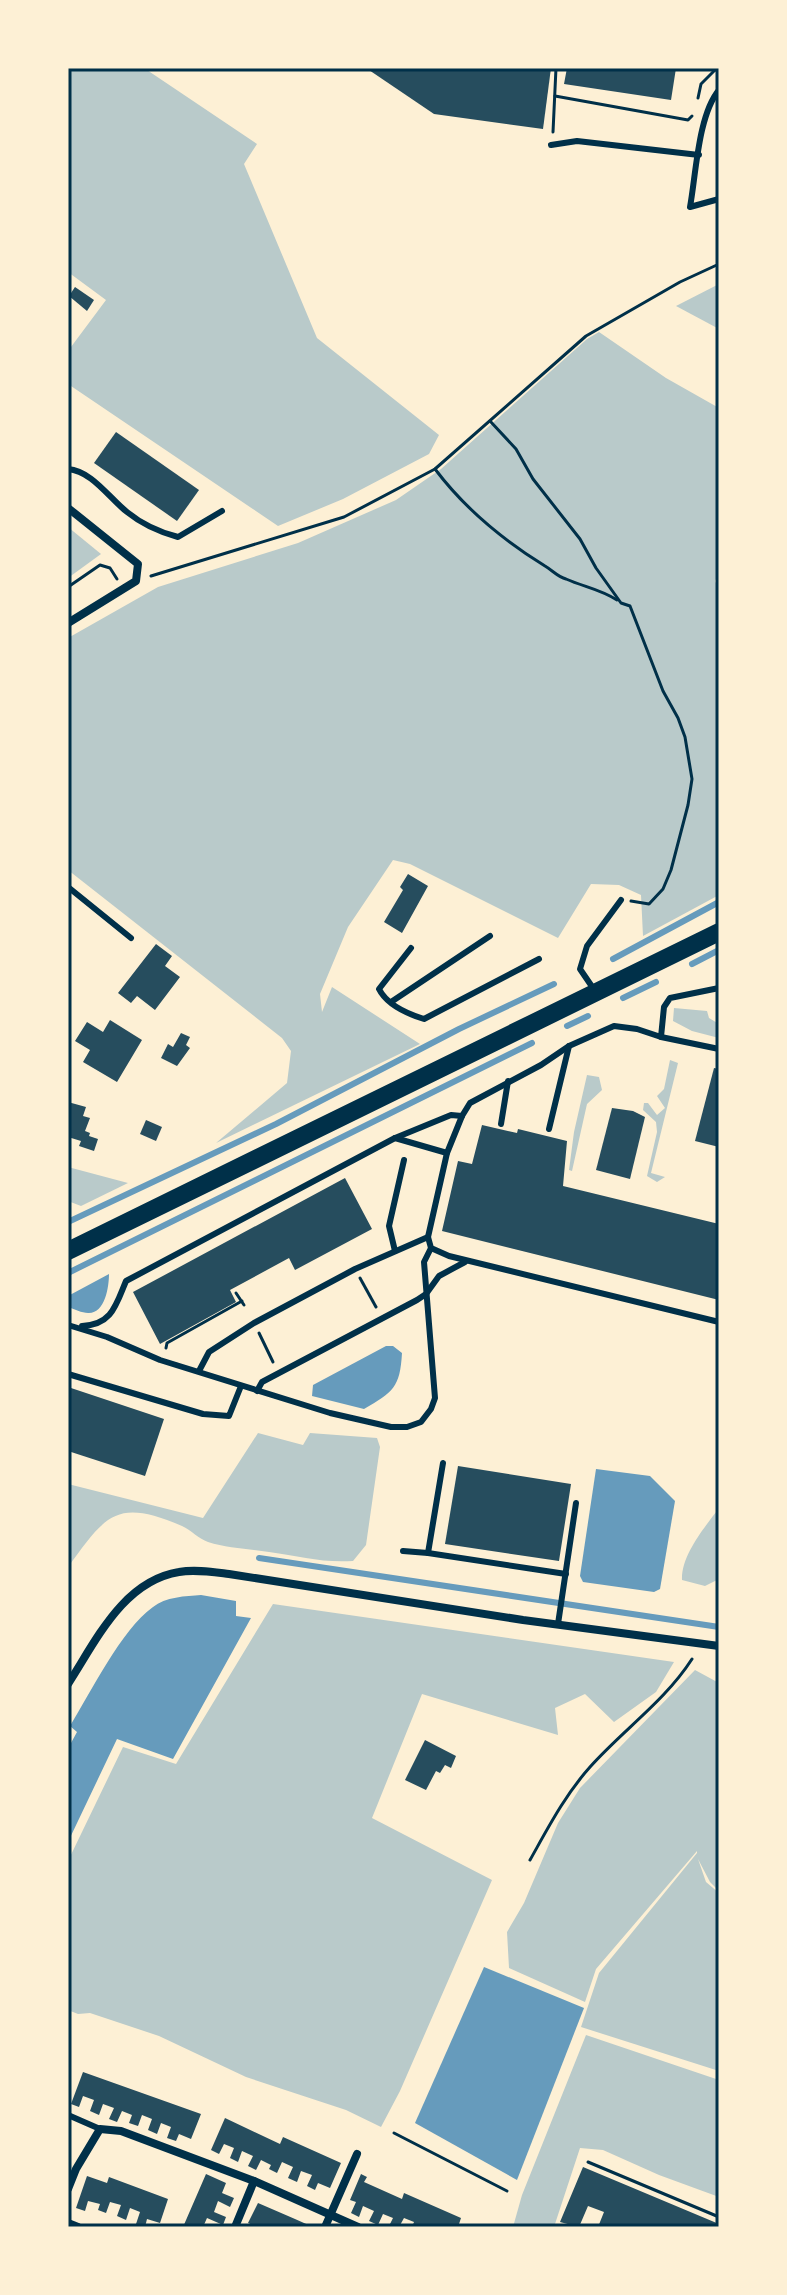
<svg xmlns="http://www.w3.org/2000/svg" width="787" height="2295" font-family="Literata,serif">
<rect width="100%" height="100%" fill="#fdf0d5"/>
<!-- green -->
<g fill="#b9caca">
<path d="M71,68H144L257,144L244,164L317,338L439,435L429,454L343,499L278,526L68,384V351L106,300L68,272V73Z"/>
<path d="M719,284V329L676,306Z"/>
<path d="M599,332L666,378L719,408V573L715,581L719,590V895L643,936L641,895L619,885L591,884L558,938L410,864L393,860L348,927L320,994L322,1012L332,987L420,1044L216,1143L287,1083L291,1051L282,1038L68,870V638L158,587L298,543L396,500L441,469L587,339Z"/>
<path d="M68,527L101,554L68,578Z"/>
<path d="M674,1008L707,1011L709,1018L719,1024V1038L692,1031L673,1021Z"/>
<path d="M670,1060L678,1063L651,1173L665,1177L657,1182L647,1176L657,1132L656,1122L643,1110L644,1103H648L657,1115L665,1108L657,1096L664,1089Z"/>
<path d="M587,1075L599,1077L602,1090L587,1104L572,1171L569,1170L574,1132Z"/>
<path d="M68,1167L128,1183L81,1206L68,1201Z"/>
<path d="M258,1433L303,1445L310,1433L377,1438L380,1447L366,1545L353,1561C321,1563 300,1556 269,1552C249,1549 227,1548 208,1542C199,1539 191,1530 182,1526C116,1498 106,1515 68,1567V1484L203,1518Z"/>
<path d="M719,1508V1579L705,1586L682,1580C681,1555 705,1527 719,1508Z"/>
<path d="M273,1604L674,1662L656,1692L614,1722L585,1694L555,1708L558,1735L422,1694L372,1818L492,1880L400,2091L381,2127L346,2110L246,2077L159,2036L90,2013L78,2014L68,2010V1861L123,1747L176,1764Z"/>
<path d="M695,1670L719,1683V1891L710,1882L698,1859L706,1882L719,1893V2071L581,2027L599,1973L697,1853V1851L596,1969L585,2002L509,1968L507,1932L524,1903L558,1823L580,1788Z"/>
<path d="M586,2035L719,2080V2197L659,2175L603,2150L580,2148L554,2227H513L522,2195Z"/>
</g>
<!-- water -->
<g fill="#669bbc">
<path d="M109,1274C109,1287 105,1314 88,1313C82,1313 74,1309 68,1307V1296Z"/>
<path d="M386,1346H393L402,1353C400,1388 393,1392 364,1409L312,1396L313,1385Z"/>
<path d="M596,1469L650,1476L675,1501L660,1589L654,1592L583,1582L580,1576Z"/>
<path d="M201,1595L236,1601V1616L251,1618L173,1759L117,1739L68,1842V1742L71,1743L77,1732L70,1726C91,1692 121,1630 153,1607C165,1597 186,1596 201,1595Z"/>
<path d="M484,1967L584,2008L517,2180L415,2123Z"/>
</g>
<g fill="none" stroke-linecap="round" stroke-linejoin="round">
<!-- stream -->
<g stroke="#669bbc" stroke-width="6">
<path d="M613,959L719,902"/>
<path d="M692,964L719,950"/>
<path d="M623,998L656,982"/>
<path d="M567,1026L588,1016"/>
<path d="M68,1222L276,1124L459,1029L554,984"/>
<path d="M68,1273L532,1043"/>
<path d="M259,1558L719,1627"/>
</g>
</g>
<!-- building -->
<g fill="#264d5e">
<path d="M366,68H551L543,129L434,114Z"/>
<path d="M567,68H676L671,100L564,84Z"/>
<path d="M75,287L94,300L87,311L69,296Z"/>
<path d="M116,432L199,490L177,521L94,463Z"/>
<path d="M408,874L428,886L402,933L384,922L403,890L400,887Z"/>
<path d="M156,944L172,956L165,966L180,977L155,1010L137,996L131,1003L118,993Z"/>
<path d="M110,1020L142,1040L117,1082L83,1062L90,1050L75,1041L87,1022L103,1032Z"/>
<path d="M181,1033L190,1037L186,1045L190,1048L177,1066L161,1058L168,1044L173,1047Z"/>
<path d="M714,1068L719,1069V1147L695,1141Z"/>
<path d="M68,1102L86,1107L83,1116L90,1118L85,1131L90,1133L89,1136L98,1139L94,1151L79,1146L81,1141L68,1137Z"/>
<path d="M612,1108L633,1111L645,1117L630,1179L596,1170Z"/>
<path d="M146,1120L162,1127L156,1141L140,1134Z"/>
<path d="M482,1125L517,1133L518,1129L567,1141L563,1186L719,1224V1300L442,1231L458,1161L472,1164Z"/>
<path d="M345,1178L372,1229L295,1270L289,1258L230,1290L236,1302L160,1344L133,1292Z"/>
<path d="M68,1387L164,1419L145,1476L68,1451Z"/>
<path d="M458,1466L571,1484L559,1561L445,1544Z"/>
<path d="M425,1740L456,1756L451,1768L445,1765L440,1773L436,1771L426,1790L405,1780Z"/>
<path d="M83,2072L201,2114L191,2139L179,2134L176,2141L167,2138L171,2127L161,2123L157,2134L148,2130L152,2119L142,2115L138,2126L129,2123L132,2115L122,2111L117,2122L109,2119L114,2108L103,2104L99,2115L90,2111L94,2100L83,2096L79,2107L71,2104Z"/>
<path d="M225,2118L280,2144L283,2137L341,2163L330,2188L318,2183L315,2190L307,2186L312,2175L301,2171L297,2182L288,2178L293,2167L282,2162L277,2173L269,2169L271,2165L261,2160L256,2170L248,2166L253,2156L242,2151L238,2162L230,2158L234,2148L224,2144L219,2154L211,2150Z"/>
<path d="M583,2167L719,2224V2227H598L604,2212L588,2206L579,2227L560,2222Z"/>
<path d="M206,2174L226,2183L222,2193L234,2198L230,2207L218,2201L214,2212L226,2217L223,2225L207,2218L203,2227H183Z"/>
<path d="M361,2174L367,2177L364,2182L402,2199L404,2193L461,2218L459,2224L466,2227H412L414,2222L404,2218L399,2227H396L390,2224L393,2218L383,2214L378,2225L369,2221L374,2211L363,2206L359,2217L351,2213L356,2202L350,2200Z"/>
<path d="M87,2176L107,2183L109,2177L168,2199L160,2223L147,2219L145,2227L136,2224L140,2212L130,2208L126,2220L117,2216L121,2205L110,2202L106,2213L98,2210L100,2204L88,2201L85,2211L76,2208Z"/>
<path d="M258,2203L295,2219L313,2227H257L248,2223Z"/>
</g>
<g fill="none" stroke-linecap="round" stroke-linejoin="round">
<!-- path -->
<g stroke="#003049" stroke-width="3">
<path d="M555,96L688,120L692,116"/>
<path d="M698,98L701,84L717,68"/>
<path d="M553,132L556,68"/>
<path d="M490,421L516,449L533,479L580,539L596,568L621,603L630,606L663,691L678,718L685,737L692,779L688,805L671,870L663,889L649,904L631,901"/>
<path d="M435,469C465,509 503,540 545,566C552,570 558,577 566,579C584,587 600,589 617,600"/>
<path d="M151,576L344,517L435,469L586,336L680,282L719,264"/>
<path d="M68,587L100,565L110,568L117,579"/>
<path d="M360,1278L376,1307"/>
<path d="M236,1293L244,1305"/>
<path d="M259,1333L273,1362"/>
<path d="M166,1348L167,1343L242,1301"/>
<path d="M530,1860C548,1828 565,1795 590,1767C623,1730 665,1701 692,1659"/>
<path d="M394,2133L507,2191"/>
<path d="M588,2162L719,2217"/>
</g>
<!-- service -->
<g stroke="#003049" stroke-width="6">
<path d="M719,90C698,115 696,175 690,207L719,199"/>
<path d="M551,145L577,141L699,155"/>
<path d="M68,469C92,471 109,498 127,512C143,525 159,532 178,537L222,511"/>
<path d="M68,887L131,938"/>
<path d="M411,948L379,989C387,1005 408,1014 424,1019L539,959"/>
<path d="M719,988L670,998L664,1007L661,1037L637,1029L614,1026L569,1046L541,1065L470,1103L462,1116L447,1153L428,1237L431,1248L449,1256L719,1322"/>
<path d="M595,991L580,969L587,946L621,900"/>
<path d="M391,1002L490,936"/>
<path d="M661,1037L719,1049"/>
<path d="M501,1124L508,1081"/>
<path d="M549,1129L569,1046"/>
<path d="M395,1138L447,1153"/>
<path d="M395,1251L389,1226L404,1160"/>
<path d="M68,1325L107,1337L160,1360L330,1413L391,1427H407L421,1422L431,1409L435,1398L424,1262L431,1248"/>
<path d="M82,1326C112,1325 116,1305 126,1281L395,1138L451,1115L462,1116"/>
<path d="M199,1371L209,1352L254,1323L355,1269L428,1237"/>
<path d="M68,1374L203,1414L229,1416L241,1386"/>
<path d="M257,1391L262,1382L417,1300L426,1294L439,1276L465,1262"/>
<path d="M443,1463L428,1553L566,1574"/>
<path d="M403,1551L428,1553"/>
<path d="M558,1624L576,1503"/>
<path d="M68,2115L100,2129"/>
</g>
<!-- minor -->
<g stroke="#003049" stroke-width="8">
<path d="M68,508L138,564L136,581L68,623"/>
<path d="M68,1684C96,1641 123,1581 179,1572C195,1569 213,1572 229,1574L523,1620L719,1646"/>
<path d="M68,2189L76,2169L100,2129L121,2131L254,2181"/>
<path d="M68,2223L78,2227"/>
<path d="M235,2227L254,2181L358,2227"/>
<path d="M325,2227L357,2154"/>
</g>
<!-- primary -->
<path stroke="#003049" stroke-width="18" d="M68,1251L719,932"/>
</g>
<!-- border -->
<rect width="787" height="2295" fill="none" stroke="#fdf0d5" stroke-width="140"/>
<rect x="70" y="70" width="647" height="2155" fill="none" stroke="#003049" stroke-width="3"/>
</svg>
